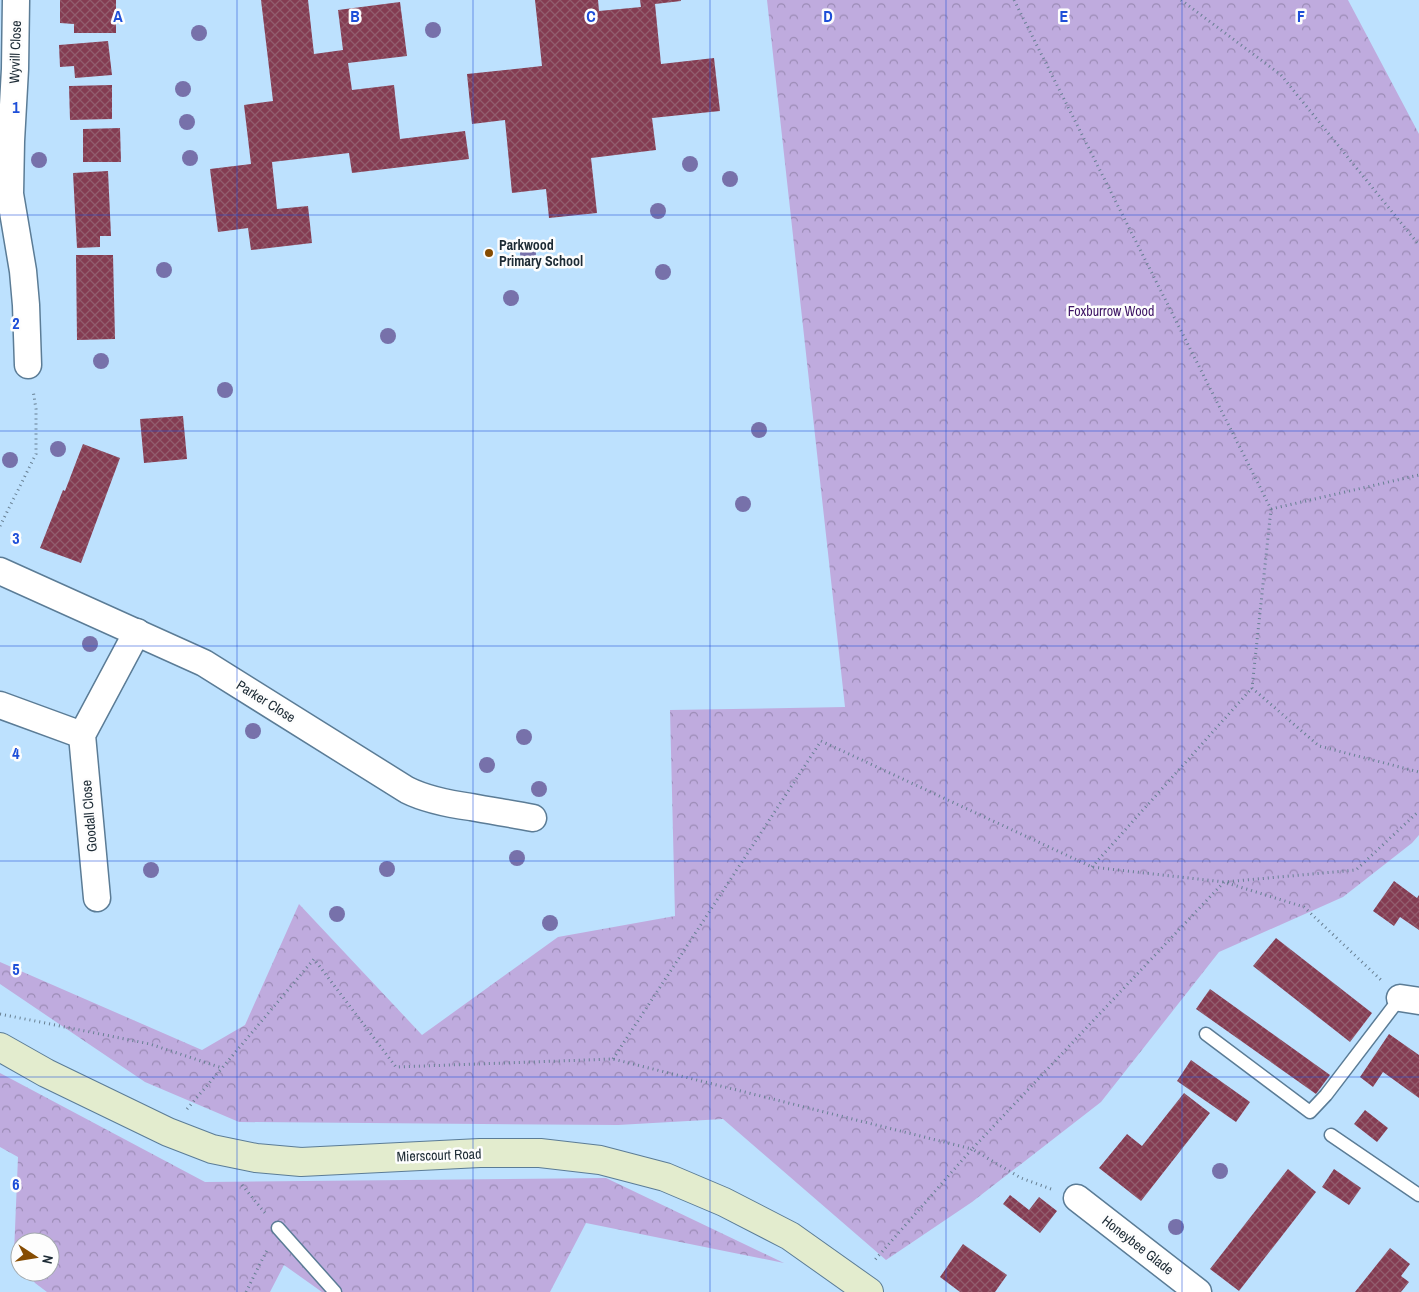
<svg xmlns="http://www.w3.org/2000/svg" width="1419" height="1292" font-family="'Archivo Narrow',sans-serif">
<defs>
<pattern id="forest-crowns" width="20" height="18" patternUnits="userSpaceOnUse" patternTransform="scale(1.25)"><rect width="20" height="18" fill="#bfabde"/><path d="M2 6a3 3 0 1 1 6 0M12 15a3 3 0 1 1 6 0" fill="none" stroke="#9b8bb5"/></pattern>
<pattern id="building-cross-hatch" width="8" height="8" patternUnits="userSpaceOnUse" patternTransform="scale(1.25)"><rect width="8" height="8" fill="#843c52"/><path d="M0 0l8 8M0 8l8-8" fill="none" stroke="#925d6e"/></pattern>
</defs>
<rect width="100%" height="100%" fill="#bde1fe"/>
<!-- forest -->
<g fill="url(#forest-crowns)">
<path d="M767,0H1348L1419,134V835L1412,843L1343,897L1219,952L1101,1102L972,1202L886,1260L723,1119L618,1125L239,1122L145,1082L0,984V962L202,1050L245,1025L299,904L422,1035L558,937L675,916L670,710L845,707Z"/>
<path d="M0,1073L205,1182L606,1178L784,1263L586,1223L550,1292H322L284,1265L270,1292H47L35,1283L27,1272H50V1242H20V1262L14,1253L18,1157L0,1147Z"/>
</g>
<!-- building -->
<g fill="url(#building-cross-hatch)">
<path d="M60,0H116V33H74V24L60,23Z"/>
<path d="M261,0H308L314,54L343,50L338,10L400,2L407,56L348,63L352,90L394,85L400,139L465,131L469,159L352,173L349,153L272,162L277,209L308,206L312,243L251,250L248,228L218,232L210,169L251,164L244,105L273,101Z"/>
<path d="M535,0H598L599,11L641,7L640,0H681V1L655,4L661,64L714,58L720,111L652,118L656,150L591,158L597,213L549,218L546,189L512,193L505,120L472,124L467,74L542,66Z"/>
<path d="M108,41L112,75L75,78L74,66L60,67L59,45Z"/>
<path d="M112,85V119L70,120L69,86Z"/>
<path d="M120,128L121,162H83V129Z"/>
<path d="M108,171L111,236H100V247L77,248L73,173Z"/>
<path d="M76,255H113L115,339L77,340Z"/>
<path d="M183,416L187,459L144,463L140,419Z"/>
<path d="M83,444L120,458L81,563L40,548L63,490L65,491Z"/>
<path d="M1394,881L1417,898L1419,895V930L1400,917L1394,926L1373,911Z"/>
<path d="M1276,938L1372,1013L1350,1042L1253,966Z"/>
<path d="M1210,989L1330,1075L1316,1094L1196,1009Z"/>
<path d="M1389,1034L1419,1055V1098L1383,1072L1373,1087L1360,1077Z"/>
<path d="M1191,1060L1250,1102L1236,1122L1177,1081Z"/>
<path d="M1184,1093L1210,1113L1141,1201L1099,1168L1127,1134L1142,1146Z"/>
<path d="M1365,1110L1388,1128L1377,1142L1354,1124Z"/>
<path d="M1288,1169L1316,1192L1239,1291L1210,1269Z"/>
<path d="M1334,1169L1361,1188L1349,1205L1322,1187Z"/>
<path d="M1010,1195L1029,1210L1039,1197L1057,1211L1040,1233L1003,1204Z"/>
<path d="M963,1244L1007,1275L995,1292H960L940,1277Z"/>
<path d="M1390,1248L1410,1264L1401,1276L1409,1282L1401,1292H1355Z"/>
</g>
<g fill="none" stroke-linecap="round" stroke-linejoin="round">
<defs>
<g id="lane">
<path d="M1206,1034L1310,1112L1326,1095L1400,998"/>
<path d="M1331,1135L1419,1195"/>
<path d="M278,1228L335,1292"/>
</g>
<g id="street">
<path d="M16,0L15,69L11,141L10,194L23,271L26,305L28,365"/>
<path d="M0,571L204,663L407,790C427,800 449,804 471,807C492,811 513,814 533,818"/>
<path d="M0,705L82,735"/>
<path d="M97,898L82,735L137,632"/>
<path d="M1400,998L1419,1001"/>
<path d="M1077,1198L1198,1292"/>
</g>
<path id="secondary" d="M0,1047L46,1073L168,1132L212,1149L256,1158L301,1162L480,1153H540L600,1160L665,1177L724,1202L790,1236L869,1292"/>
</defs>
<!-- lane casing -->
<use href="#lane" stroke="#5b7c96" stroke-width="15"/>
<!-- street casing -->
<use href="#street" stroke="#5b7c96" stroke-width="29"/>
<!-- secondary casing -->
<use href="#secondary" stroke="#5b7c96" stroke-width="30"/>
<!-- path -->
<g stroke="#677f92" stroke-width="3" stroke-dasharray="1 4" stroke-linecap="butt">
<path d="M1014,0L1271,509L1252,688L1319,746L1419,772"/>
<path d="M1181,0L1281,75L1419,245"/>
<path d="M1271,509L1419,475"/>
<path d="M0,526L36,454V409L33,390"/>
<path d="M1092,867L1252,688"/>
<path d="M0,1014L150,1044L222,1068L314,959L396,1067L613,1059L972,1149L874,1261"/>
<path d="M613,1059L821,741L1092,867L1224,882L1304,907L1381,980"/>
<path d="M187,1109L222,1068"/>
<path d="M242,1185L265,1213"/>
<path d="M1051,1189L1021,1178L972,1149L1224,882L1356,870L1419,811"/>
<path d="M246,1292L268,1248"/>
</g>
<!-- lane -->
<use href="#lane" stroke="#fff" stroke-width="12"/>
<!-- street -->
<use href="#street" stroke="#fff" stroke-width="26"/>
<!-- secondary -->
<use href="#secondary" stroke="#e3ecce" stroke-width="28"/>
</g>
<!-- trees -->
<g fill="#7771aa">
<circle cx="433" cy="30" r="8"/>
<circle cx="199" cy="33" r="8"/>
<circle cx="183" cy="89" r="8"/>
<circle cx="187" cy="122" r="8"/>
<circle cx="190" cy="158" r="8"/>
<circle cx="39" cy="160" r="8"/>
<circle cx="690" cy="164" r="8"/>
<circle cx="730" cy="179" r="8"/>
<circle cx="658" cy="211" r="8"/>
<circle cx="528" cy="253" r="8"/>
<circle cx="164" cy="270" r="8"/>
<circle cx="663" cy="272" r="8"/>
<circle cx="511" cy="298" r="8"/>
<circle cx="388" cy="336" r="8"/>
<circle cx="101" cy="361" r="8"/>
<circle cx="225" cy="390" r="8"/>
<circle cx="759" cy="430" r="8"/>
<circle cx="58" cy="449" r="8"/>
<circle cx="10" cy="460" r="8"/>
<circle cx="743" cy="504" r="8"/>
<circle cx="90" cy="644" r="8"/>
<circle cx="253" cy="731" r="8"/>
<circle cx="524" cy="737" r="8"/>
<circle cx="487" cy="765" r="8"/>
<circle cx="539" cy="789" r="8"/>
<circle cx="517" cy="858" r="8"/>
<circle cx="387" cy="869" r="8"/>
<circle cx="151" cy="870" r="8"/>
<circle cx="337" cy="914" r="8"/>
<circle cx="550" cy="923" r="8"/>
<circle cx="1220" cy="1171" r="8"/>
<circle cx="1176" cy="1227" r="8"/>
</g>
<!-- grid -->
<path fill="none" stroke="#1d4ed8" stroke-width="1" stroke-opacity="0.55" d="M237,0V1292M473,0V1292M710,0V1292M946,0V1292M1182,0V1292M0,215H1419M0,431H1419M0,646H1419M0,861H1419M0,1077H1419"/>
<!-- markers -->
<circle fill="#864c02" stroke="#fdfdfd" stroke-width="2" cx="489" cy="253" r="5"/>
<g text-anchor="middle" stroke-width="5" stroke-linejoin="round" paint-order="stroke">
<!-- street labels -->
<g font-size="14" fill="#1d2b35" stroke="#fdfdfd">
<text transform="translate(15 52) rotate(-88)" y="5">Wyvill Close</text>
<text transform="translate(266 701) rotate(32)" y="5">Parker Close</text>
<text transform="translate(89 816) rotate(-95)" y="5">Goodall Close</text>
<text transform="translate(439 1155) rotate(-2)" y="5">Mierscourt Road</text>
<text transform="translate(1138 1245) rotate(38)" y="5">Honeybee Glade</text>
</g>
<!-- poi labels -->
<g font-size="14" font-weight="bold" fill="#1d2b35" stroke="#fdfdfd" text-anchor="start">
<text x="499" y="250">Parkwood<tspan x="499" dy="16">Primary School</tspan></text>
</g>
<!-- park labels -->
<g font-size="14" fill="#3e1565" stroke="#fdfdfd">
<text x="1111" y="316">Foxburrow Wood</text>
</g>
</g>
<g font-size="16" text-anchor="middle" font-weight="bold" fill="#1d4ed8" stroke="#fdfdfd" stroke-width="5" stroke-linejoin="round" paint-order="stroke">
<text x="118" y="22">A</text>
<text x="355" y="22">B</text>
<text x="591" y="22">C</text>
<text x="828" y="22">D</text>
<text x="1064" y="22">E</text>
<text x="1301" y="22">F</text>
<text x="16" y="113">1</text>
<text x="16" y="329">2</text>
<text x="16" y="544">3</text>
<text x="16" y="759">4</text>
<text x="16" y="975">5</text>
<text x="16" y="1190">6</text>
</g>
<!-- north arrow -->
<g transform="translate(35 1257) rotate(102)"><circle r="24" fill="#fdfdfd" stroke="#a3a9ad"/>
<path d="M0-4L9 19L0 12L-9 19Z" fill="#864c02"/>
<text y="-8" font-size="14" font-weight="bold" text-anchor="middle" fill="#1d2b35">N</text>
</g>
</svg>
